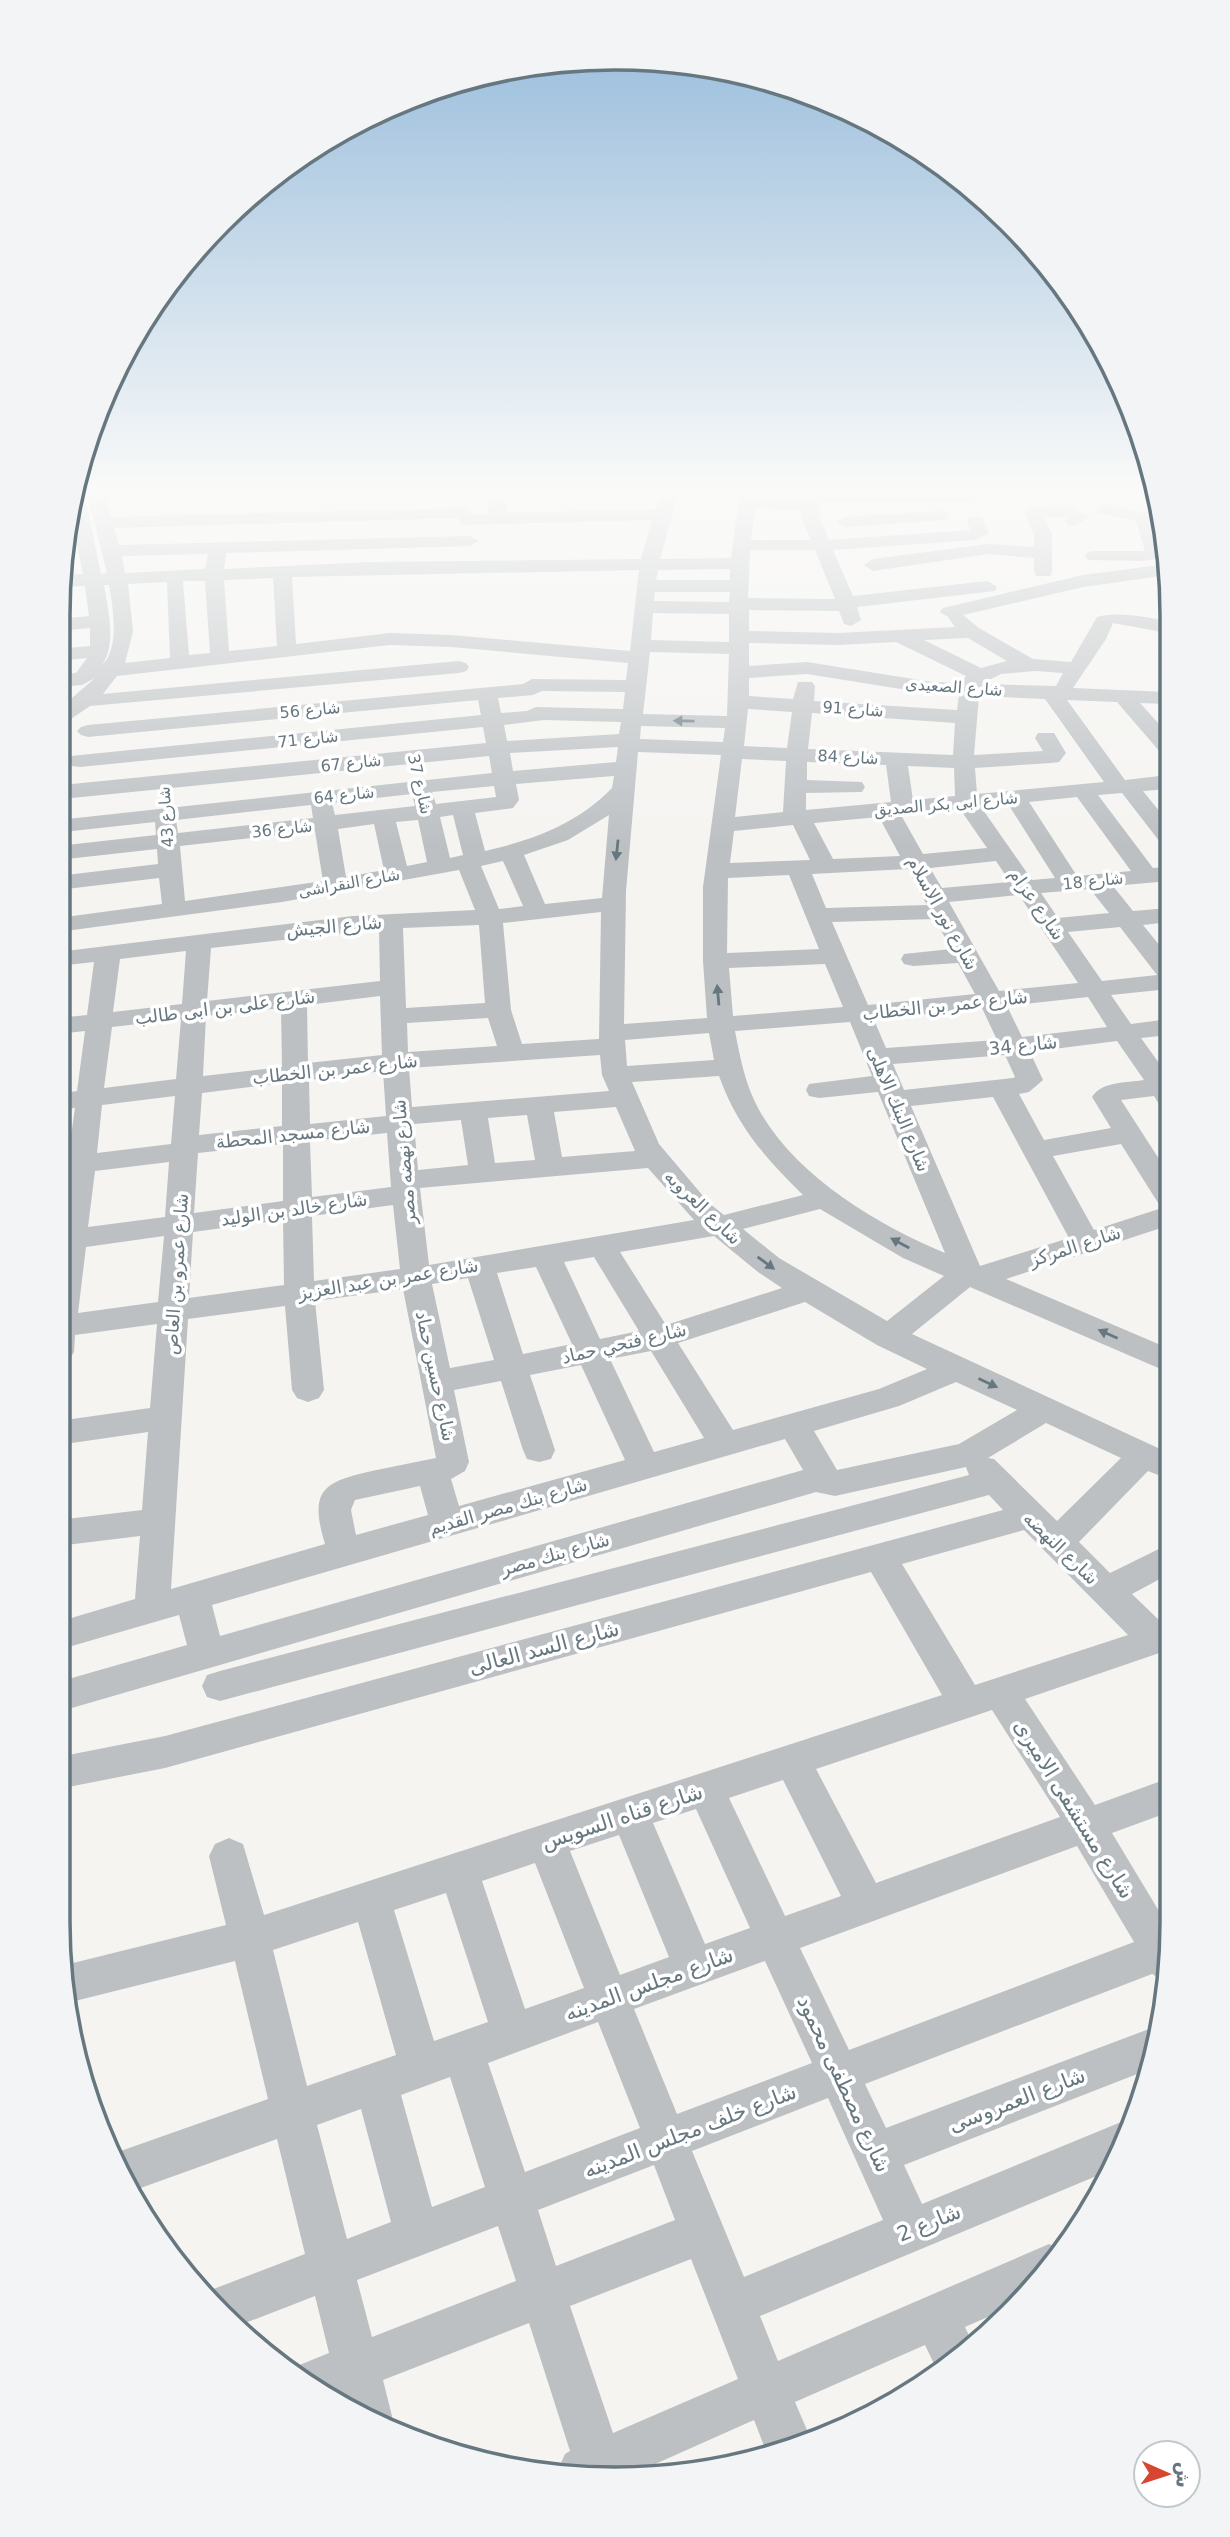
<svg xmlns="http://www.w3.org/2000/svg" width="1230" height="2537" viewBox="0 0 1230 2537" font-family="'DejaVu Sans',Cairo,sans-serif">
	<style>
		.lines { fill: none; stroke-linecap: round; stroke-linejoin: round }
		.minor { fill: #bcc0c3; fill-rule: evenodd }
		.oneway { fill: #667780 }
		.labels { text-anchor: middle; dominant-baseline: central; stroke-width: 7; stroke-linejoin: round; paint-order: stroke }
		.far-street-label { font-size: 16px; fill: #667780; stroke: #fff }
		.street-label { font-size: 18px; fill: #667780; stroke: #fff }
		.near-street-label { font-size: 21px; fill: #667780; stroke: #fff }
		.rim { fill: none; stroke: #667780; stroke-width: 3.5 }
	</style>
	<rect width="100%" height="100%" fill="#f5f4f1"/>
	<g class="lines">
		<g class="minor">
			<path d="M73 492H84L101 574 107 573 87 492H285L276 497 106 498 111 517 464 508 470 509 472 515 488 514 489 504 481 492H499L507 504 506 513 656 509 661 492H679L660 559 731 558 740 492H758L757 498 803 500 804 492H972L979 497 970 502H820L819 516 829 540 970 530 967 521 970 517H982L989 533 976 540 833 550 853 596 988 581 997 587 995 591 857 607 861 620 851 626 844 624 839 611 749 610V631L838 633 955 627 948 617 940 612 943 608 1083 575 1167 564 1168 575 1083 587 963 615 979 628 1033 659 1071 662 1097 617C1120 611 1143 617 1168 621V633L1113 623 1106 639 1073 688 1168 692V704L1140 703 1168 734V753L1160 752 1117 702 1067 700 1125 780 1168 775V789L1143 791 1168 822V844L1160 842 1122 793 1098 795 1153 868 1169 867V881L1113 886 1133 911 1169 908V922L1143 925 1169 957V989L1111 995 1131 1024 1169 1019V1035L1141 1038 1169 1077V1106L1159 1104 1154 1096 1121 1100 1170 1176V1225L1006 1279 1170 1349V1373L970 1287 912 1334 1171 1454V1480L1148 1471 1079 1542 1110 1573 1171 1543V1573L1132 1594 1162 1623 1171 1621V1649L1025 1699 1095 1805 1172 1777V1811L1112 1833 1171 1931 1166 1982 1152 1974 865 2084 886 2128 1157 2026 1162 2027 1161 2031 1150 2069 904 2165 922 2204 1126 2120 1133 2123 1111 2170 760 2316 778 2361 1049 2244 1063 2250 1020 2303 965 2327 972 2342 936 2368 925 2345 795 2402 810 2437 766 2451 754 2420 635 2473 558 2470 565 2454 570 2451 529 2323 383 2380 392 2416 389 2424 342 2407 339 2397 330 2400 291 2372 292 2368 329 2353 315 2296 235 2327 203 2293 305 2254 277 2139 135 2190 115 2153 268 2099 235 1961 71 2002 65 1965 226 1925 209 1856 215 1844 229 1838 243 1844 264 1915 942 1695 871 1572 165 1768 58 1789V1757L165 1736 1003 1510 989 1495 220 1701 207 1697 202 1686 207 1675 220 1671 969 1475 966 1467 835 1496 816 1492 58 1712V1682L187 1645 179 1615 58 1650V1622L135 1599 140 1536 58 1546V1520L142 1510 148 1432 58 1445V1421L150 1408 157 1324 75 1335 74 1352 69 1360 58 1363V1231L66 1175 58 1176V1158L68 1157 75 1108 58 1110V1094L77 1091 85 1031 58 1034V1018L87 1015 94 962 58 966V952L353 916 475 910 459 870 282 902 58 932V918L162 904 159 878 58 890V876L158 864 157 849 58 860V846L156 835 155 822 63 832 58 830V820L492 773 489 756 72 798 64 796 61 791 64 786 72 784 486 743 483 727 80 767 72 766 69 761 72 756 80 755 481 715 478 700 88 737 81 735 77 731 81 727 88 725 523 684 532 679 626 680 628 663 451 647 390 645 117 676 103 694 459 661 466 663 469 667 466 671 459 673 90 706 65 723 58 725V710L95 678 82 685 58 687V675L76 673 87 658 58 661V649L90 646V628L58 631V619L89 616 85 586 61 587 62 575 83 574 69 505ZM755 508 802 510 801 516 811 540H751ZM458 518 460 524 466 525 652 520 641 559 371 562 224 569 226 553 470 546 479 541 470 536 119 545 114 528ZM750 550H815L835 599 748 598ZM208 554 205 569 125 573 122 556ZM730 569V580H656L658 570ZM639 570 630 651 451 635 390 633 296 644 292 577ZM273 578 277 646 229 651 224 580ZM183 581H205L210 653 189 655ZM167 582 170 658 125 663 133 631 128 584ZM104 585H109C113 607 120 648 102 665 117 643 108 610 104 585ZM655 592H730L729 602 654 601ZM653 613 729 614V642L651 640ZM968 638 1007 661 981 668 924 640ZM896 642 966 676 961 683 932 682 807 662 749 666V643L838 645ZM650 652 729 654 727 716 643 714ZM1035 671 1063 673 1056 686 981 684 1001 674ZM807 674 932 694 959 695 957 710 814 701 815 686 812 682H798L793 699 749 696V678ZM542 691 625 692 623 709 536 707 527 711 501 713 498 698 533 695ZM979 696 1045 699 1104 782 977 794 975 768 1051 763 1059 762 1066 753 1054 733H1038L1035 738 1043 751 974 755ZM748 709 792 712 787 748 744 746ZM812 713 955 723 953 755 808 749ZM544 720 621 722 619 734 507 741 504 725ZM641 726 725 728 723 742 640 739ZM618 747 616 762 513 771 510 753ZM638 752 721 755 703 887V961L707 1018 624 1024 626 891ZM742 759 786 761 783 812 735 817ZM807 762 886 765 891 802 806 810V793L862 792 865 787 862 782 807 780ZM908 766 954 768 955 796 913 800ZM614 776 612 788C577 824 533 840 485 851L475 813 513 808 519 800 516 784ZM494 786 496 797 436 804 432 792ZM412 794 415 806 335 815 332 803ZM1077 797 1131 871 1077 876 1029 802ZM1008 804 1055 878 1032 880 981 807ZM311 805 313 818 178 833 176 820ZM960 809 987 848 923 854 901 815ZM453 815 463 855 450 858 440 817ZM609 815 602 898 545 904 524 855 568 840ZM879 817 900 856 833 859 814 823ZM418 820 427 862 407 866 396 822ZM374 824 384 870 346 877 338 829ZM793 825 810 860 730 863 734 831ZM315 831 323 881 185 901 180 846ZM503 861 523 906 499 909 481 866ZM996 861 1010 882 942 888 930 868ZM908 869 927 905 826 908 812 874ZM789 875 819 949 727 953 728 878ZM1090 889 1109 913 1058 918 1041 893ZM1019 895 1078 983 999 991 949 902ZM601 912 599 1039 522 1044 511 1010 503 923ZM935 919 951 949 904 954 901 959 904 964 913 966 958 963 975 994 868 1005 832 922ZM479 925 485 1003 406 1008 403 928ZM1120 927 1157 975 1102 981 1068 932ZM379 929 380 981 207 1001 211 948ZM186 951 182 1004 113 1012 120 959ZM825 964 843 1007 733 1016 729 968ZM380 996 382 1055 308 1063 307 1005ZM1088 997 1107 1027 1022 1037 1007 1006ZM281 1008 282 1067 203 1076 206 1016ZM982 1008 997 1040 886 1048 874 1020ZM488 1018 497 1046 408 1052 407 1023ZM181 1019 176 1079 104 1088 112 1027ZM850 1022 872 1076 809 1084 806 1090 809 1096 819 1098 878 1092 945 1253C876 1224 795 1176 758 1108 745 1084 740 1057 735 1031ZM709 1033 714 1060 627 1066 625 1040ZM1117 1041 1144 1080C1126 1083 1102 1081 1092 1097L1111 1128 1044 1140 1019 1094 1029 1092 1043 1080 1030 1052ZM600 1055 602 1075 609 1091 412 1107 409 1068ZM1005 1055 1015 1077 1013 1078 904 1090 893 1064ZM383 1071 386 1116 310 1124 309 1080ZM719 1076C738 1128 764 1156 803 1195L724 1215 709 1203 659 1144 632 1082ZM282 1083V1126L199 1135 202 1093ZM175 1096 171 1144 97 1153 102 1105ZM993 1097 1069 1238 980 1266 911 1106ZM616 1107 635 1151 562 1157 554 1112ZM527 1115 535 1160 495 1163 488 1118ZM461 1120 468 1165 418 1170 414 1124ZM387 1133 391 1187 312 1197 310 1141ZM283 1144V1201L194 1213 198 1153ZM1121 1144 1160 1206 1165 1207 1094 1230 1053 1156ZM169 1162 165 1217 88 1227 95 1171ZM648 1168 694 1220 429 1265 420 1188ZM393 1205 400 1269 314 1281 312 1216ZM820 1209 903 1258 944 1276 887 1321 779 1258 743 1229ZM283 1220 284 1285 189 1298 193 1232ZM164 1236 158 1302 78 1313 86 1247ZM714 1236 758 1272 782 1288 666 1325 620 1252ZM594 1257 639 1331 600 1339 564 1262ZM536 1267 572 1344 523 1354 497 1273ZM468 1278 494 1360 450 1368 432 1284ZM403 1289 436 1458C414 1462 393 1467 372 1471 322 1482 309 1491 325 1544L171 1589 188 1319 285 1306 292 1390 297 1398 308 1402 319 1398 324 1390 315 1301ZM805 1302 877 1345 927 1369 879 1389 733 1430 678 1343ZM651 1351 704 1438 654 1452 610 1359ZM581 1365 625 1460 459 1506 451 1479 465 1471 469 1462 454 1390 501 1381 523 1450 527 1459 539 1462 551 1459 555 1450 530 1375ZM956 1382 1017 1410 959 1444 837 1470 814 1431 899 1406ZM1046 1423 1121 1458 1057 1521 994 1459 988 1458ZM785 1439 803 1470 220 1636 212 1605ZM420 1486 428 1515 356 1535 351 1510 355 1500ZM1024 1530 1128 1635 975 1685 902 1564ZM992 1710 1060 1817 876 1883 816 1769ZM783 1780 841 1896 785 1916 729 1798ZM696 1809 750 1928 705 1944 653 1823ZM619 1835 669 1957 620 1975 570 1851ZM1077 1846 1134 1942 849 2050 800 1948ZM535 1863 584 1988 525 2009 482 1881ZM446 1893 488 2022 434 2041 394 1910ZM358 1922 396 2055 307 2086 273 1950ZM765 1961 812 2063 677 2114 634 2009ZM598 2022 640 2128 525 2172 488 2063ZM450 2077 485 2187 432 2207 401 2095ZM828 2098 883 2220 744 2277 692 2151ZM361 2109 391 2222 347 2239 317 2125ZM654 2165 675 2220 556 2266 538 2210ZM498 2226 516 2281 372 2337 357 2280ZM691 2259 738 2379 613 2433 570 2306Z"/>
			<polygon points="1105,504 1143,512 1151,508 1157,509 1160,513 1154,521 1164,554 1161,558 1143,561 1088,560 1085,556 1088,552 1094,551 1145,551 1136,521 1099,513 1096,509"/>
			<polygon points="1067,505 1090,517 1074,526 1068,525 1065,521 1068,517 1044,517 1052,534 1052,572 1050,576 1036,576 1034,572 1034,558 988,554 873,571 864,565 873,559 988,544 1034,547 1034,534 1024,512 1027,508"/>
			<polygon points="940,511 946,512 949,516 946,520 845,527 836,522 845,517"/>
		</g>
	</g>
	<defs><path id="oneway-solid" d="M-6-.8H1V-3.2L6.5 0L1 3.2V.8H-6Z" transform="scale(1.75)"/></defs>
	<g class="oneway">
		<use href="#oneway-solid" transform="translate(684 721) rotate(-179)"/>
		<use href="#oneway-solid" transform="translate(617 850) rotate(96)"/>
		<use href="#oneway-solid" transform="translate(718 995) rotate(-95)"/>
		<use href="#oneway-solid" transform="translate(900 1243) rotate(-152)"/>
		<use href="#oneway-solid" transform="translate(766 1263) rotate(36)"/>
		<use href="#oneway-solid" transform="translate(1108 1334) rotate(-156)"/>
		<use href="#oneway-solid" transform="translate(988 1383) rotate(25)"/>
	</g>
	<linearGradient id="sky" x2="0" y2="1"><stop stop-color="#93b9da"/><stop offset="0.58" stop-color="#fafaf9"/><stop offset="1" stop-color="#fafaf9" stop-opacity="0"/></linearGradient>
	<rect width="1230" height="847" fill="url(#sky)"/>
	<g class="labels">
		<g class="far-street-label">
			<text transform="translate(954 687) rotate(4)">شارع الصعيدى</text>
			<text transform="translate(853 709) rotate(4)">شارع 91</text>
			<text transform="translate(310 710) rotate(-5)">شارع 56</text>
			<text transform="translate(308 739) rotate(-6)">شارع 71</text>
			<text transform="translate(848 757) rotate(3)">شارع 84</text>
			<text transform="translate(351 763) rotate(-6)">شارع 67</text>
			<text transform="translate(420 784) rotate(77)">شارع 37</text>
			<text transform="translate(344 795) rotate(-6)">شارع 64</text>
			<text transform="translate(946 804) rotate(-5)">شارع ابى بكر الصديق</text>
			<text transform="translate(166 817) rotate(-94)">شارع 43</text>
			<text transform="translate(282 829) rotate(-6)">شارع 36</text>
			<text transform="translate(1093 881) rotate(-6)">شارع 18</text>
			<text transform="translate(349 883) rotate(-10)">شارع النقراشى</text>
		</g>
		<g class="street-label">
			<text transform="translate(1037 904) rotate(55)">شارع عزام</text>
			<text transform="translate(943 913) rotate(61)">شارع نور الاسلام</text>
			<text transform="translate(334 926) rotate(-5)">شارع الجيش</text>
			<text transform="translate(945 1005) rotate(-6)">شارع عمر بن الخطاب</text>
			<text transform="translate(225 1007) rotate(-7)">شارع على بن ابى طالب</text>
			<text transform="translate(1023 1045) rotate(-6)">شارع 34</text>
			<text transform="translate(335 1069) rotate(-6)">شارع عمر بن الخطاب</text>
			<text transform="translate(899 1109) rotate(67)">شارع البنك الاهلى</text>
			<text transform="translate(293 1134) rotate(-6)">شارع مسجد المحطة</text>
			<text transform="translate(404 1162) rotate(-95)">شارع نهضه مصر</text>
			<text transform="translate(703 1207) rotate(44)">شارع العروبه</text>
			<text transform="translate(294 1209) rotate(-8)">شارع خالد بن الوليد</text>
			<text transform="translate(1075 1246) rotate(-18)">شارع المركز</text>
			<text transform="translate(176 1274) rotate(-86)">شارع عمرو بن العاص</text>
			<text transform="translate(388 1279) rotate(-9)">شارع عمر بن عبد العزيز</text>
			<text transform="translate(624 1343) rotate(-13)">شارع فتحي حماد</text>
			<text transform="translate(436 1376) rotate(78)">شارع حسين حماد</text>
			<text transform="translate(508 1506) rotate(-16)">شارع بنك مصر القديم</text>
			<text transform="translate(1061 1548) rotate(44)">شارع النهضه</text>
			<text transform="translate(555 1554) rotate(-16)">شارع بنك مصر</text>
		</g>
		<g class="near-street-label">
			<text transform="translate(544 1648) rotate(-15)">شارع السد العالى</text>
			<text transform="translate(1074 1809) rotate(58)">شارع مستشفى الاميرى</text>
			<text transform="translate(622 1817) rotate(-18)">شارع قناه السويس</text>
			<text transform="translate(649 1984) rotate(-20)">شارع مجلس المدينه</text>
			<text transform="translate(844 2084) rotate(65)">شارع مصطفى محمود</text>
			<text transform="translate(1017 2100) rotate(-21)">شارع العمروسى</text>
			<text transform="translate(690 2131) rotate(-21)">شارع خلف مجلس المدينه</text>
			<text transform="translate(929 2223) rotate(-22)">شارع 2</text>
		</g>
	</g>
	<path d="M0 0H1230V2537H0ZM615 70H615A545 545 0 0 1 1160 615V1922A545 545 0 0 1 615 2467H615A545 545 0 0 1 70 1922V615A545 545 0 0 1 615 70Z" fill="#f3f4f5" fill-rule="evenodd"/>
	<path class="rim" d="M615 70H615A545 545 0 0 1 1160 615V1922A545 545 0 0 1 615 2467H615A545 545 0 0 1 70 1922V615A545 545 0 0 1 615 70Z"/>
	<g transform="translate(1167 2474) rotate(93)"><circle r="33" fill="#ffffff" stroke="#c2c9cc" stroke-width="2"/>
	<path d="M0-5L12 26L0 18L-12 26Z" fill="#d64630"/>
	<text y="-10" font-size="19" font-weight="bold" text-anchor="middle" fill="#667780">ش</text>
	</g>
</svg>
